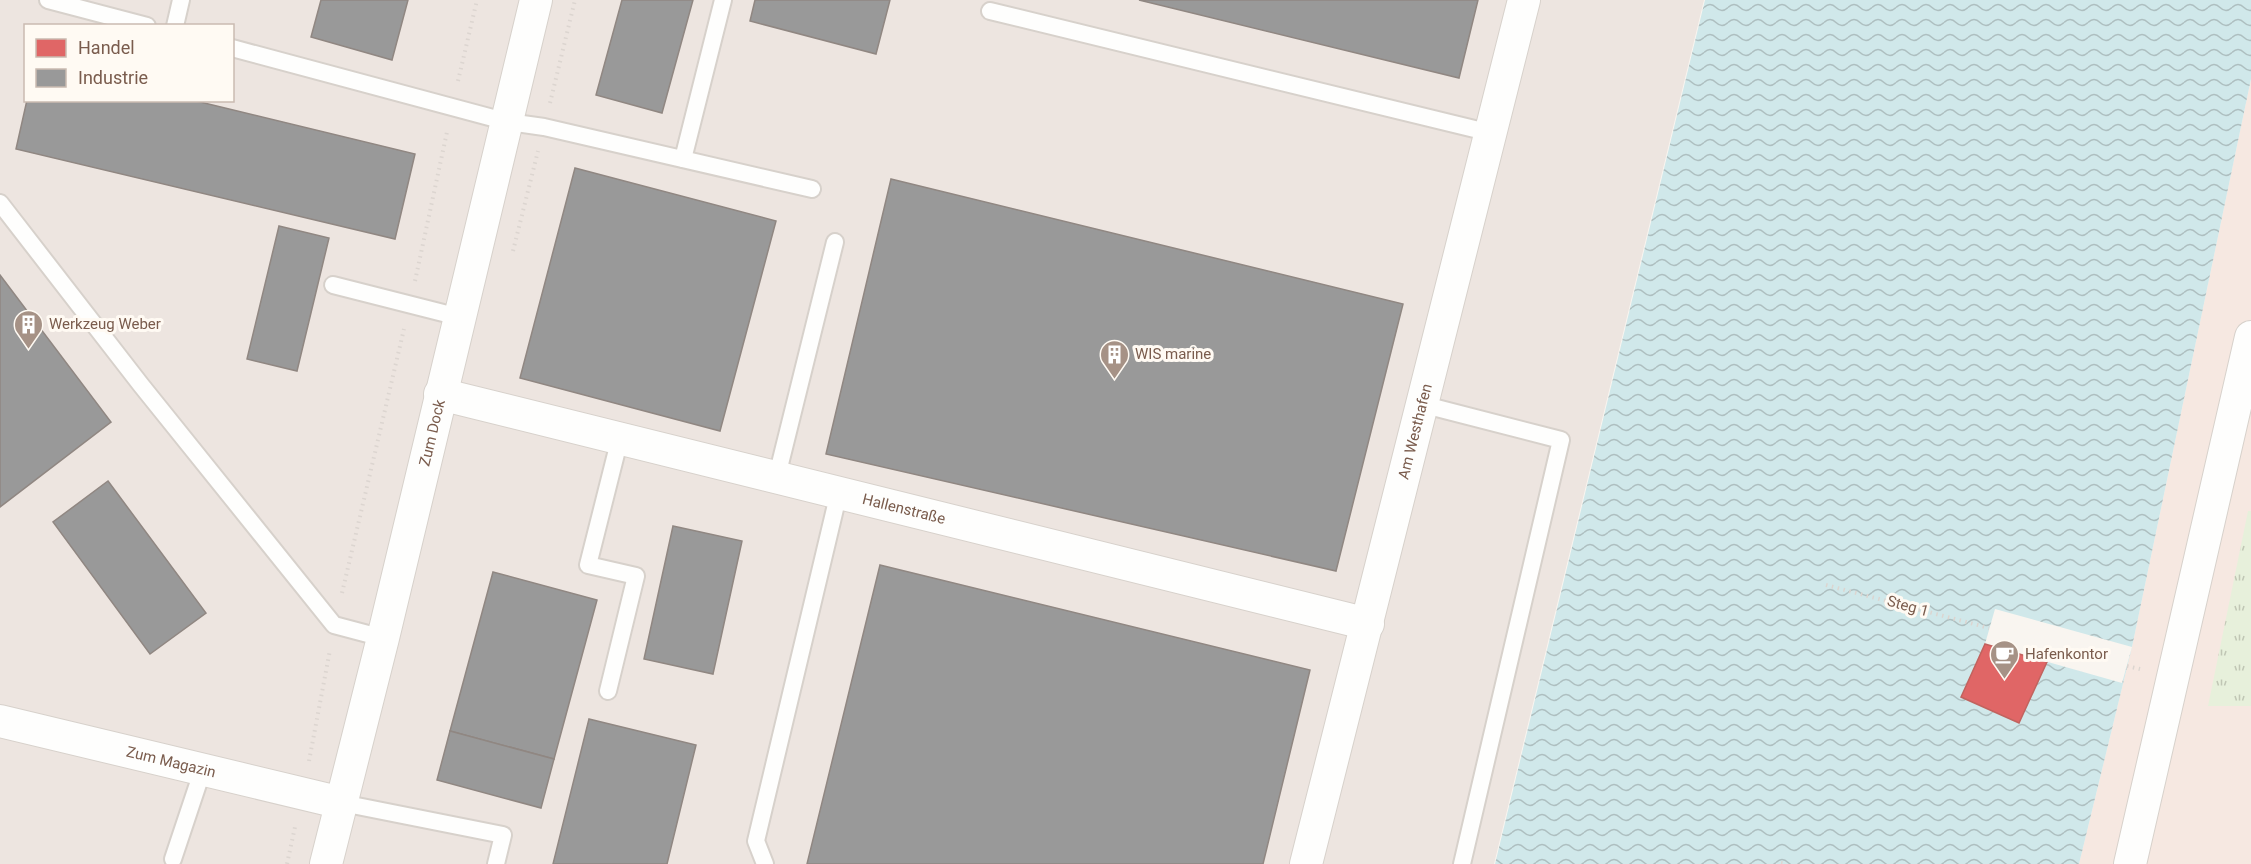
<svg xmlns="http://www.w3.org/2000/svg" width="2251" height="864" viewBox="0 0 2251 864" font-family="Roboto,sans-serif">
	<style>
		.commercial { fill: #f6e8e1 }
		.industrial { fill: #ede5e0; fill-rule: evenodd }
		.grass { fill: url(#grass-tufts) }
		.water { fill: url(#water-waves) }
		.pier { fill: #f9f5f0 }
		.shops { fill: #e06666; stroke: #c1635e; stroke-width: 1.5 }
		.industry { fill: #999; stroke: #908782; stroke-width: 1.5 }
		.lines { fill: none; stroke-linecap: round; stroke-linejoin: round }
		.service-casing { stroke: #d7d1cb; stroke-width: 20 }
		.minor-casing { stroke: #d7d1cb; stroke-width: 34 }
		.path { stroke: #dcd5d0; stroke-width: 4; stroke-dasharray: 1.5 4.5; stroke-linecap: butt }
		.service { stroke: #fefefd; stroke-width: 16 }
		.minor { stroke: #fefefd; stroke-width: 32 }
		.labels { text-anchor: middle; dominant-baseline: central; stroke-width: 6; stroke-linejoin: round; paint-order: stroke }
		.poi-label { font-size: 15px; fill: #7a5c4d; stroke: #fffaf3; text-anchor: start }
		.street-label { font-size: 15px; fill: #7a5c4d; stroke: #fffaf3 }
	</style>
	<defs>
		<pattern id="grass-tufts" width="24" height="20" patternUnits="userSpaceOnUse" patternTransform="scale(1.5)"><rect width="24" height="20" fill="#e7f0db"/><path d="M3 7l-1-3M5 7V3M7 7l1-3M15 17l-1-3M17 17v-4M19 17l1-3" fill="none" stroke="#c0c6b4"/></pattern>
		<pattern id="water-waves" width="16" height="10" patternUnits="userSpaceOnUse" patternTransform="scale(1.5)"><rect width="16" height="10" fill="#d0e8ea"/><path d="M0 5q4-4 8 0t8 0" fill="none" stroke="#aebfc0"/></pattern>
	</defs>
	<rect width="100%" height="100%" fill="#f9f5f0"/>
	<polygon class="commercial" points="2251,79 2251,864 2079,864 2132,647"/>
	<path class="industrial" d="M0 0H1704L1494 864H0ZM26 26H232V100H26Z"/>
	<polygon class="grass" points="2248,511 2251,511 2251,706 2208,706"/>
	<polygon class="water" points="1705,0 2251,0 2251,79 2132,647 2079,864 1495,864"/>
	<polygon class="pier" points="1995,609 2132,647 2122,683 1985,644"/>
	<polygon class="shops" points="1985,644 2047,662 2019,723 1961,697"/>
	<g class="industry">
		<polygon points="321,0 408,0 392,60 311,37"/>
		<polygon points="622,0 693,0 662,113 596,95"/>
		<polygon points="755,0 890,0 876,54 750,21"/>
		<polygon points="1139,0 1478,0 1459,78"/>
		<polygon points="27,100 192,100 415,154 395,239 16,149"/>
		<polygon points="575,168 776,221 720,431 520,378"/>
		<polygon points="891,179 1403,304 1336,571 826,454"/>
		<polygon points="279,226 329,238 297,371 247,359"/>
		<polygon points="0,275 111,422 0,507"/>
		<polygon points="108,481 206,613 150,654 53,522"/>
		<polygon points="673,526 742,541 713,674 644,659"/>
		<polygon points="880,565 1310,670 1263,864 807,864"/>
		<polygon points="493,572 597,600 554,759 450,731"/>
		<polygon points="589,719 696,745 667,864 553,864"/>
		<polygon points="450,731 554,759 541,808 437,780"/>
	</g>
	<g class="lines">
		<defs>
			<g id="service">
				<polyline points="48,0 147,26"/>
				<polyline points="990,11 1491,133"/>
				<polyline points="175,26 181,0"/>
				<polyline points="232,48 508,122 544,127 812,189"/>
				<polyline points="683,159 723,0"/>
				<polyline points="0,203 141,385 334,625 383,638"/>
				<polyline points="333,285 459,317"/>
				<polyline points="1421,404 1561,440 1462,864"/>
				<polyline points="777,476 835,242"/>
				<polyline points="608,691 636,576 588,565 620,438"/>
				<polyline points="342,803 503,835 496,864"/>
				<polyline points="173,859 203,769"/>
				<polyline points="765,864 756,841 839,492"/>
			</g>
			<g id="minor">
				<path id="s1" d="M440 394 1368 624"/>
				<path id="s2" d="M0 721 342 803"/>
				<path id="s3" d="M326 864 383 638 536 0"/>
				<path id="s4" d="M1306 864 1524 0"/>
				<polyline points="2130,864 2251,337"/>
			</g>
		</defs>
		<use href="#service" class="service-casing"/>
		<use href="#minor" class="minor-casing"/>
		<g class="path">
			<polyline points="458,81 477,0"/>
			<polyline points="550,103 575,0"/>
			<polyline points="513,251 538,151"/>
			<polyline points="415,281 447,132"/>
			<polyline points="1826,585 1989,628"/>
			<polyline points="342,593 404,329"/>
			<polyline points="2127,666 2140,669"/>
			<polyline points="309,761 330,650"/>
			<polyline points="1781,863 1786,864"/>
			<polyline points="287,864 295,827"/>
		</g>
		<use href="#service" class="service"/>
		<use href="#minor" class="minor"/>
	</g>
	<defs>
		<symbol id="building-pin" viewBox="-11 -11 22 30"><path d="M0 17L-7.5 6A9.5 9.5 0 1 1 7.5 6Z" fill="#a69286" stroke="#fffaf3"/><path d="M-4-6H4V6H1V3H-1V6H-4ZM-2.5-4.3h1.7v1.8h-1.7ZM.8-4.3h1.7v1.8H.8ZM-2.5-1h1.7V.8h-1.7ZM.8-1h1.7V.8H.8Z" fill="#fff"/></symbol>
		<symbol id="cafe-pin" viewBox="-11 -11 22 30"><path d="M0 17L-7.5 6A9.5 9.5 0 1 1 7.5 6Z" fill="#a69286" stroke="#fffaf3"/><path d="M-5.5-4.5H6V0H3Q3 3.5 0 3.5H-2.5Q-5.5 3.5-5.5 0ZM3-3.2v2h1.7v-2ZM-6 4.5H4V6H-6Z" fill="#fff"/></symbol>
	</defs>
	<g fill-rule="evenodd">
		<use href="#building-pin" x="12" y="308" width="33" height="45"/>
		<use href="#building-pin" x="1098" y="338" width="33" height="45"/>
		<use href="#cafe-pin" x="1988" y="638" width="33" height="45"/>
	</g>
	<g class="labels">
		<g class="poi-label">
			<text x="49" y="324">Werkzeug Weber</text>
			<text x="1135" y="354">WIS marine</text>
			<text x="2025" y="654">Hafenkontor</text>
		</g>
		<g class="street-label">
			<text stroke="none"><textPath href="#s3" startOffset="444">Zum Dock</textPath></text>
			<text stroke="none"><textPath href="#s4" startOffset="446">Am Westhafen</textPath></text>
			<text stroke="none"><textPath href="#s1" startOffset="478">Hallenstraße</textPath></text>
			<text transform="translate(1908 606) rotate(15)">Steg 1</text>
			<text stroke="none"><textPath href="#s2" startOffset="176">Zum Magazin</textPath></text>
		</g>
	</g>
	<rect x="24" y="24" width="210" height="78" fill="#fffaf3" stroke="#cabbb1" stroke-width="1.5"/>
	<rect x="36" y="39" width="30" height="18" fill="#e06666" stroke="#cabbb1" stroke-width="1.5"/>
	<text x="78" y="54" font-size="18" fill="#7a5c4d">Handel</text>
	<rect x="36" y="69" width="30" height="18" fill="#999999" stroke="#cabbb1" stroke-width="1.5"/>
	<text x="78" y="84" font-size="18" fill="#7a5c4d">Industrie</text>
</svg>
